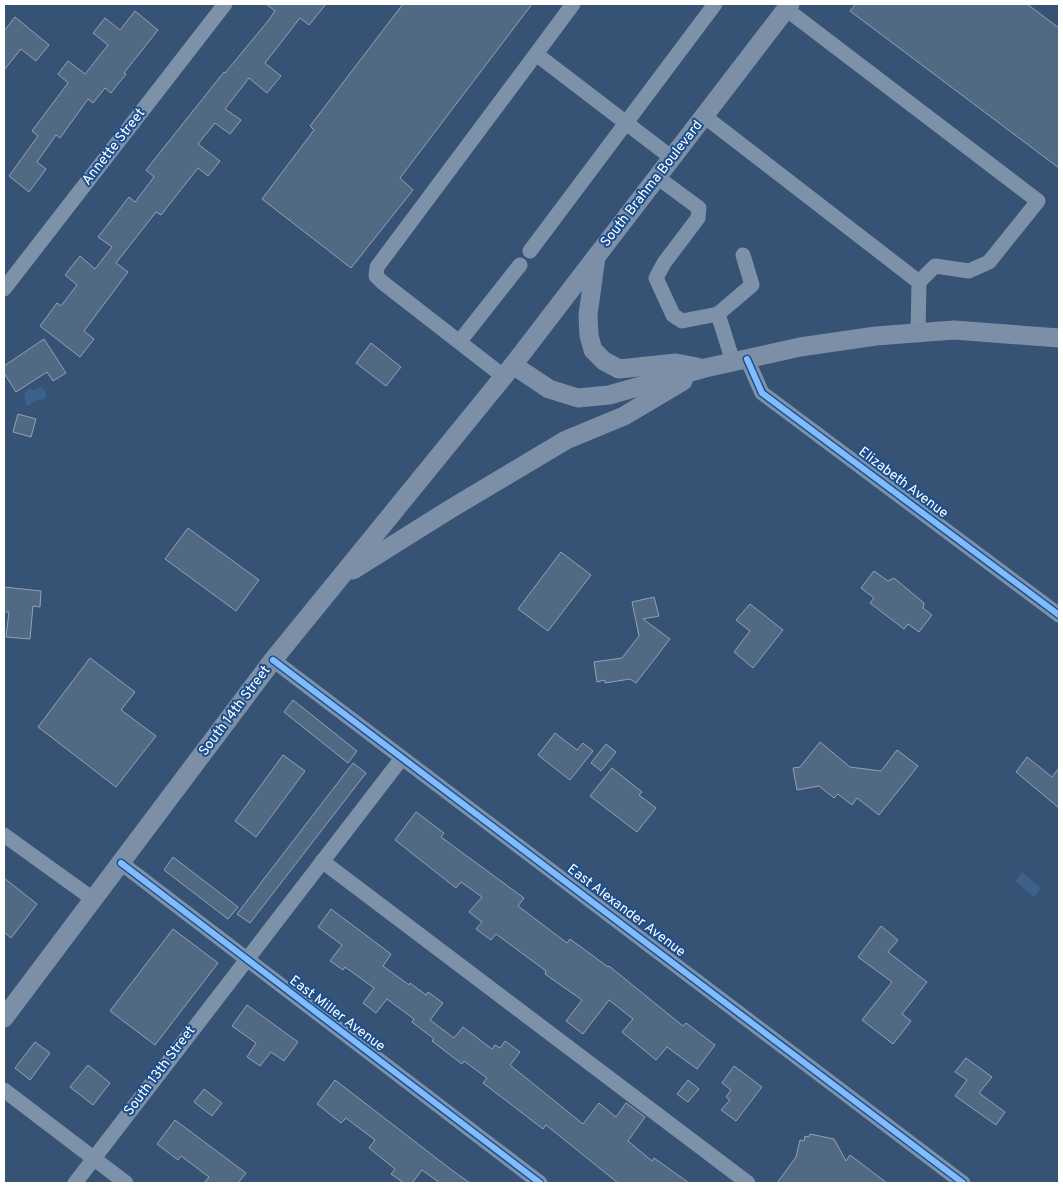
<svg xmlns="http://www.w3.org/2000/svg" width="1063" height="1187" viewBox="0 0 1063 1187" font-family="Overpass,sans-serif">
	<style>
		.water { fill: #3b618d }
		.building { fill: #526984; stroke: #92a2b6 }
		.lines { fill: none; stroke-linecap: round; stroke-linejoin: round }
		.minor { stroke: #7d92a8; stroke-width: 15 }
		.major { stroke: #7d8ea7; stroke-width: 19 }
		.cycleway-casing { stroke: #1b4f8f; stroke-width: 9 }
		.cycleway { stroke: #80bcff; stroke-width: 6 }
		.labels { text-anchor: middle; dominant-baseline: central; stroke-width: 4; stroke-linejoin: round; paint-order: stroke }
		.street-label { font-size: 14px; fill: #fff; stroke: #1b4f8f }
	</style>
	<rect width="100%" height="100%" fill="#365274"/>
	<g class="water">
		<polygon points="41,387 46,391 46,396 44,399 34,401 30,405 26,405 24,393 29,388 34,390"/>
		<polygon points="1022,872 1041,888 1034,897 1015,881"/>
	</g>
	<g class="building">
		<polygon points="266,4 326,4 309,25 300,18 265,63 281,76 267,93 249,78 225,109 241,120 230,134 215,123 198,144 220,161 208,176 198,168 161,215 156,212 116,263 128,272 84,331 94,339 80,357 40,326 57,303 61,306 77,285 65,275 80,256 95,269 112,247 98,237 129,197 135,202 154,177 146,170 224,72 225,73 268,21 275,11"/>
		<polygon points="403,4 532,4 400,178 413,190 351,268 262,199 314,130 310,126"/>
		<polygon points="856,4 1027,4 1059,28 1059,168 850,11"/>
		<polygon points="135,11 158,30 124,73 126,74 111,93 105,88 93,103 88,99 60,138 56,135 37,162 46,169 29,192 9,176 38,136 32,131 68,83 58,74 68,61 85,74 108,45 93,33 105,18 120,30"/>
		<polygon points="15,17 49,45 36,61 21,49 4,70 4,31"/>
		<polygon points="44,339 66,373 53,381 47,372 16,392 4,373 4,366"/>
		<polygon points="371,343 401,367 386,386 356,363"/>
		<polygon points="18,414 36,419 31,437 13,432"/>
		<polygon points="188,528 259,580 236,611 165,559"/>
		<polygon points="561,552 591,575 548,631 518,609"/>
		<polygon points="874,571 888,581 894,578 924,603 923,608 932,615 919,632 908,624 904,629 870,603 874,598 861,588"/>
		<polygon points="4,587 41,591 40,607 33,606 30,639 6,637 9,612 4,612"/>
		<polygon points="654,597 659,616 643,619 670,639 636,683 630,679 605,683 605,680 597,682 594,662 622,658 639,636 632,602"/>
		<polygon points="750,604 783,630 753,668 734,652 750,631 736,620"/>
		<polygon points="90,658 135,692 121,710 156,736 116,787 38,727"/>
		<polygon points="293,700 357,751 348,763 284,712"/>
		<polygon points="555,733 577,750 583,743 593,751 570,780 538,755"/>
		<polygon points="820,742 850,767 881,771 897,750 918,766 879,815 857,798 852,805 838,794 834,798 819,786 797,790 793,768 800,767"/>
		<polygon points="606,744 616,752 601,771 591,763"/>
		<polygon points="283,755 305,771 256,837 235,821"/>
		<polygon points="1027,757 1052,777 1059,768 1059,808 1016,772"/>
		<polygon points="353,763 366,773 250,923 237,914"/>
		<polygon points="612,768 642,792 639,795 656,808 637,832 590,796"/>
		<polygon points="416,812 444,833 441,837 524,898 518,906 567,943 570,939 608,967 609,966 683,1026 686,1023 715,1045 697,1069 667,1047 656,1060 622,1032 633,1019 609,1000 583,1034 566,1021 582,1000 545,974 546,971 496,934 491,940 476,929 482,922 469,912 482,897 461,882 456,888 395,840"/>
		<polygon points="173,857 238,907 228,919 164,870"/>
		<polygon points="4,878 37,904 11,938 4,932"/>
		<polygon points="331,909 391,954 383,966 409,985 410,983 426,995 428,992 443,1003 430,1020 454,1038 463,1027 492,1049 495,1045 500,1048 505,1041 520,1052 510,1065 583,1124 599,1103 616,1117 626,1103 645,1117 628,1141 652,1161 654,1158 689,1183 618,1183 546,1125 543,1129 483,1083 487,1078 464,1061 462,1064 432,1041 434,1039 412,1022 414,1019 387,999 376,1013 363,1003 374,988 345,967 343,970 330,961 342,945 318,927"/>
		<polygon points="881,926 898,940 888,952 927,982 902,1014 911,1021 893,1044 862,1020 892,982 858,957"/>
		<polygon points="173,929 218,963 155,1045 110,1011"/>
		<polygon points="247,1005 298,1042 284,1061 271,1052 260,1066 247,1057 256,1043 232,1026"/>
		<polygon points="35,1042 50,1053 30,1080 15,1068"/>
		<polygon points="966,1058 992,1077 979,1093 1005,1112 996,1125 955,1096 967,1080 955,1072"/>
		<polygon points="88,1065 110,1083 93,1105 70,1087"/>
		<polygon points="734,1066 762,1087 736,1121 721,1110 730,1100 726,1097 731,1090 722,1083"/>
		<polygon points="335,1080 453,1171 470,1183 440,1183 422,1170 412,1183 404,1183 391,1174 395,1169 369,1148 375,1140 346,1118 341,1123 317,1104"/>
		<polygon points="688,1080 699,1089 688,1102 677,1094"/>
		<polygon points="204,1089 222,1103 212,1116 194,1102"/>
		<polygon points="175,1120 246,1173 238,1183 204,1183 209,1177 181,1156 178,1160 157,1144"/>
		<polygon points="810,1134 834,1139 846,1161 850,1155 887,1183 777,1183 796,1157 800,1140 804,1141 805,1136 809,1137"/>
	</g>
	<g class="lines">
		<g class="minor">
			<polyline points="573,4 536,54 672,158"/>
			<polyline points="786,9 1038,201 989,262 969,271 935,266 919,282"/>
			<polyline points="704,116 919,282 918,333"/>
			<polyline points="657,177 699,208 698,218 664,263 656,278 673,315 682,321 718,314 733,362"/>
			<polyline points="530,251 715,4"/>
			<polyline points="4,289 225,4"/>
			<polyline points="718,314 752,285 743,255"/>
			<polyline points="460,341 520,265"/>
			<polyline points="747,359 762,393 1059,615"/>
			<polyline points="503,376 382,282 376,276 377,267 536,54"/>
			<polyline points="273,660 963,1183"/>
			<polyline points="4,835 93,899"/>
			<polyline points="322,861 748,1183"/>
			<polyline points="121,863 540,1183"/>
			<polyline points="4,1090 126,1183"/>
			<polyline points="75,1183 402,758"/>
		</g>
		<g class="major">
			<polyline points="596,257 588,315 589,336 593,350 604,361 619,369 676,363 697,367"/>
			<polyline points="513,365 549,389 578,398 609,395 705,368 800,347 876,336 954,330 1059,338"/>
			<polyline points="353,570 452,508 566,440 624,416 683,381"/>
			<polyline points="4,1018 273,660 513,365 790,4"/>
		</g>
		<defs>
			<g id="cycleway">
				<polyline points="747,359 762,393 1059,615"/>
				<polyline points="273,660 963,1183"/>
				<polyline points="121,863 540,1183"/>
			</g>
		</defs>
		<use href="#cycleway" class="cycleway-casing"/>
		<use href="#cycleway" class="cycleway"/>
	</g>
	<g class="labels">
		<g class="street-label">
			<text transform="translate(114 147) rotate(-52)">Annette Street</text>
			<text transform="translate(652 184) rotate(-52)">South Brahma Boulevard</text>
			<text transform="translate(903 483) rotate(37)">Elizabeth Avenue</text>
			<text transform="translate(235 711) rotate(-53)">South 14th Street</text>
			<text transform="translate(626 911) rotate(37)">East Alexander Avenue</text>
			<text transform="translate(337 1014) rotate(37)">East Miller Avenue</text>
			<text transform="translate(160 1071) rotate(-53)">South 13th Street</text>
		</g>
	</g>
	<rect width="1063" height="1187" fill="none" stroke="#ffffff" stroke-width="10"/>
</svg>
